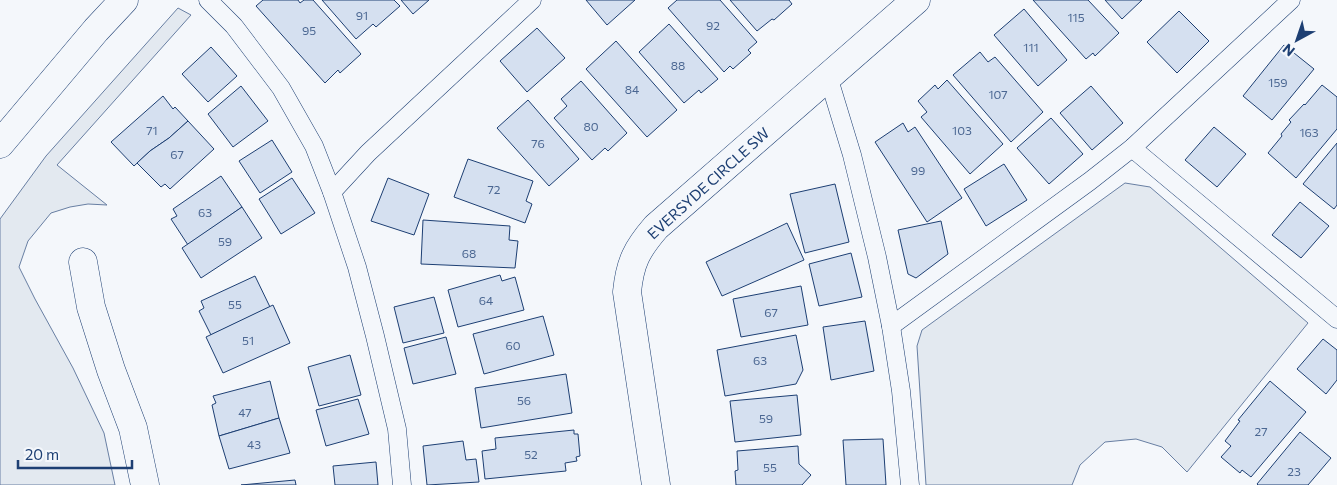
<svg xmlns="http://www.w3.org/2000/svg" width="1337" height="485" viewBox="0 0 1337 485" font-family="Commissioner,sans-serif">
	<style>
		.green { fill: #e3e9f0; stroke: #687fa3 }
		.building { fill: #d5e0f0; stroke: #1d3f73 }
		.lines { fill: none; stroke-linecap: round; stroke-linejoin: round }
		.lane-casing { stroke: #1d3f73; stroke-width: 19 }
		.street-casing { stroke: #1d3f73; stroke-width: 29 }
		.secondary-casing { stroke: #1d3f73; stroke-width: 29 }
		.lane { stroke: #f4f7fb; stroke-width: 18 }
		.street { stroke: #f4f7fb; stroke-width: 28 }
		.secondary { stroke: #f4f7fb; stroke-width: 28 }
		.labels { text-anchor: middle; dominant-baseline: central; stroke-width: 4; stroke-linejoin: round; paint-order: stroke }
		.number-label { font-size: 12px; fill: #4b6792 }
		.street-label { font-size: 15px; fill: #1d3f73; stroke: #f4f7fb }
	</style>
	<rect width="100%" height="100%" fill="#f4f7fb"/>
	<g class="green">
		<polygon points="178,8 191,15 57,165 107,205 88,204 70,207 51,213 28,241 19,267 35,299 73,368 104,433 115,485 0,485 0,219 46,156"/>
		<polygon points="1125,183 1150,187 1308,323 1187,472 1162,447 1136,439 1105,442 1080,465 1072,485 926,485 917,346 922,330"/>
	</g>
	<g class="building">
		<polygon points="263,0 298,0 300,3 304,0 313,0 361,54 340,73 338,70 325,83 256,6"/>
		<polygon points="322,0 394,0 400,6 376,27 373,24 356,39"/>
		<polygon points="401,0 429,0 413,14"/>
		<polygon points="586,0 635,0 607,25"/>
		<polygon points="677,0 720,0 757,42 748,50 751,53 733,69 730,66 724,72 668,8"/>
		<polygon points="730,0 789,0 792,4 774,20 772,19 757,31"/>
		<polygon points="1033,0 1088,0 1119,33 1095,56 1093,53 1086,59"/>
		<polygon points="1105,0 1142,0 1122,19"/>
		<polygon points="1024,9 1067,60 1038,86 994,35"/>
		<polygon points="1179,11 1209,41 1177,73 1147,42"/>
		<polygon points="669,24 718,79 701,93 699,90 684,103 639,52"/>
		<polygon points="537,28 565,58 527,92 500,61"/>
		<polygon points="616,41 677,110 647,137 586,69"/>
		<polygon points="1284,45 1314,69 1272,120 1243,96"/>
		<polygon points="211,47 237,76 208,102 182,74"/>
		<polygon points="980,52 988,62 995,57 1043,112 1011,142 953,75"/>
		<polygon points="947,80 1003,144 970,174 921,117 927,112 918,101 935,85 938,89"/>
		<polygon points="581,81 627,133 608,151 605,148 592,160 554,118 567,106 561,99"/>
		<polygon points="1322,85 1337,97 1337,129 1296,178 1268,153 1282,136 1281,134 1291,122 1289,120 1304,104 1305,105"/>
		<polygon points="241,86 268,121 233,147 208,114"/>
		<polygon points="1091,86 1123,123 1092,150 1060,113"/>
		<polygon points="163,96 173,109 175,107 188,121 169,138 150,151 134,166 111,142"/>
		<polygon points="528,100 579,159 549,186 497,128"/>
		<polygon points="1051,118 1083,154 1049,184 1017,148"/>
		<polygon points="188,121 214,149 170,189 165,184 161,187 137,163 150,151 169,138"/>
		<polygon points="903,123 908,132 915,127 962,198 927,222 875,142"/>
		<polygon points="1214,127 1246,154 1217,187 1185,160"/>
		<polygon points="272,140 292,172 260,193 239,161"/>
		<polygon points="1337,143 1337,205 1334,209 1303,184"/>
		<polygon points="468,159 533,181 526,201 532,204 525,223 454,197"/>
		<polygon points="1004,164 1027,200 986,226 964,189"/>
		<polygon points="221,176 242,207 188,245 171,219 177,216 173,209"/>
		<polygon points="292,178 315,213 281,234 259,199"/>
		<polygon points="388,178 429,194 414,235 371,221"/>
		<polygon points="835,184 849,242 805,253 790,194"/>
		<polygon points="1300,202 1329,226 1301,258 1272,235"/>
		<polygon points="242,207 262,238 201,278 182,248"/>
		<polygon points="423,220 510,226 509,240 518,241 515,268 421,264"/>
		<polygon points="941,221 948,254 916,278 908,274 898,230"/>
		<polygon points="787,223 804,260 722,296 706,262"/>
		<polygon points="851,253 862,297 819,306 809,264"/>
		<polygon points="500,275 502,281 515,277 524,310 458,327 448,290"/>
		<polygon points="255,276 270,307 211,335 199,311 204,308 201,301"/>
		<polygon points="801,286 808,325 741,337 733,299"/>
		<polygon points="434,297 444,333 403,343 394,307"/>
		<polygon points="273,305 290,343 223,373 206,337"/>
		<polygon points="543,316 554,355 484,374 473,334"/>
		<polygon points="865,321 874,371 831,380 823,327"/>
		<polygon points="796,335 803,370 796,384 725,396 717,350"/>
		<polygon points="446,337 456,374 413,384 404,348"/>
		<polygon points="1323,339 1337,350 1337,380 1326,394 1297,369"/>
		<polygon points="350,355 361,395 319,406 308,367"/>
		<polygon points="566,374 572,413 481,428 475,388"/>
		<polygon points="270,381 279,418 219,436 212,405 216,403 213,396"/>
		<polygon points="1270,381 1306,412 1251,477 1242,470 1240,473 1221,457 1231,446 1225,441 1240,421 1238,420"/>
		<polygon points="797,395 801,435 735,442 730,401"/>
		<polygon points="358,399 369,434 326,446 316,410"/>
		<polygon points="279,418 290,453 229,469 219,436"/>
		<polygon points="574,430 574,434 578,434 580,456 576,457 577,461 565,463 566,471 485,479 482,451 496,449 495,438"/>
		<polygon points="1300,432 1331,458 1308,485 1258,485 1257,484"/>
		<polygon points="883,439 886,485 846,485 843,440"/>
		<polygon points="463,441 466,460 476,459 479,482 427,485 423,446"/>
		<polygon points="798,446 799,464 811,475 802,485 736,485 735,471 738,470 737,451"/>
		<polygon points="376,462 378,485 335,485 333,466"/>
		<polygon points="295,480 296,485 241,485"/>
	</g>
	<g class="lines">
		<defs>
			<g id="lane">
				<polyline points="208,0 234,26 281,88 314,146 332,192 357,267 375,336 397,429 402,485"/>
				<polyline points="828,76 852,155 877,257 891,326 901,391 910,485"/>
				<polyline points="1132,148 1337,319"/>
				<polyline points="332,192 368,153 532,0"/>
				<polyline points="891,326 1090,181 1132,148 1291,0"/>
			</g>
			<g id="street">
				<polyline points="83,262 91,307 111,370 133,428 145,485"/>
				<path d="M656 485 627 292C630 262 637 249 656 227L916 0"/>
			</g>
			<polyline id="secondary" points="0,144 96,30 124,0"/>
		</defs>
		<use href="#lane" class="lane-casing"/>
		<use href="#street" class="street-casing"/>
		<use href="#secondary" class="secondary-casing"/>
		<use href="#lane" class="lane"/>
		<use href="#street" class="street"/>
		<use href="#secondary" class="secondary"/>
	</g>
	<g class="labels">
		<g class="number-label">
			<text x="362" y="15">91</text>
			<text x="1076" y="17">115</text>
			<text x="713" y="25">92</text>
			<text x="309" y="30">95</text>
			<text x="1031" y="47">111</text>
			<text x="678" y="65">88</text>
			<text x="1278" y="82">159</text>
			<text x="632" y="89">84</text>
			<text x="998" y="94">107</text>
			<text x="591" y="126">80</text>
			<text x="152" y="130">71</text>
			<text x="962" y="130">103</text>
			<text x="1309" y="132">163</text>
			<text x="538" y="143">76</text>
			<text x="177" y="154">67</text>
			<text x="918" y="170">99</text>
			<text x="494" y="189">72</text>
			<text x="205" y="212">63</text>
			<text x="225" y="241">59</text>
			<text x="469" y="253">68</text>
			<text x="486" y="300">64</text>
			<text x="235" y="304">55</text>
			<text x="771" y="312">67</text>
			<text x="248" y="340">51</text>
			<text x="513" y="345">60</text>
			<text x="760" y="360">63</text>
			<text x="524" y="400">56</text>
			<text x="245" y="412">47</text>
			<text x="766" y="418">59</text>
			<text x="1261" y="431">27</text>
			<text x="254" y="444">43</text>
			<text x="531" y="454">52</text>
			<text x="770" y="467">55</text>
			<text x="1294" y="471">23</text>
		</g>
		<g class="street-label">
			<text transform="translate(708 183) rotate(-42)">EVERSYDE CIRCLE SW</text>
		</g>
	</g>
	<g transform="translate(1297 40) rotate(220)" stroke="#f4f7fb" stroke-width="4" paint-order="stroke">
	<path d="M0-4L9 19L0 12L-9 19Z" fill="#1d3f73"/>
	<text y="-8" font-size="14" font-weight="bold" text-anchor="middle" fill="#1d3f73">N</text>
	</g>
	<path d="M18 460v8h114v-8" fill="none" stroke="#1d3f73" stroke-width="2.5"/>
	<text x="25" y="460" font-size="15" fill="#1d3f73" stroke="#f4f7fb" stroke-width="4" paint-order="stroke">20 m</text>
</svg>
